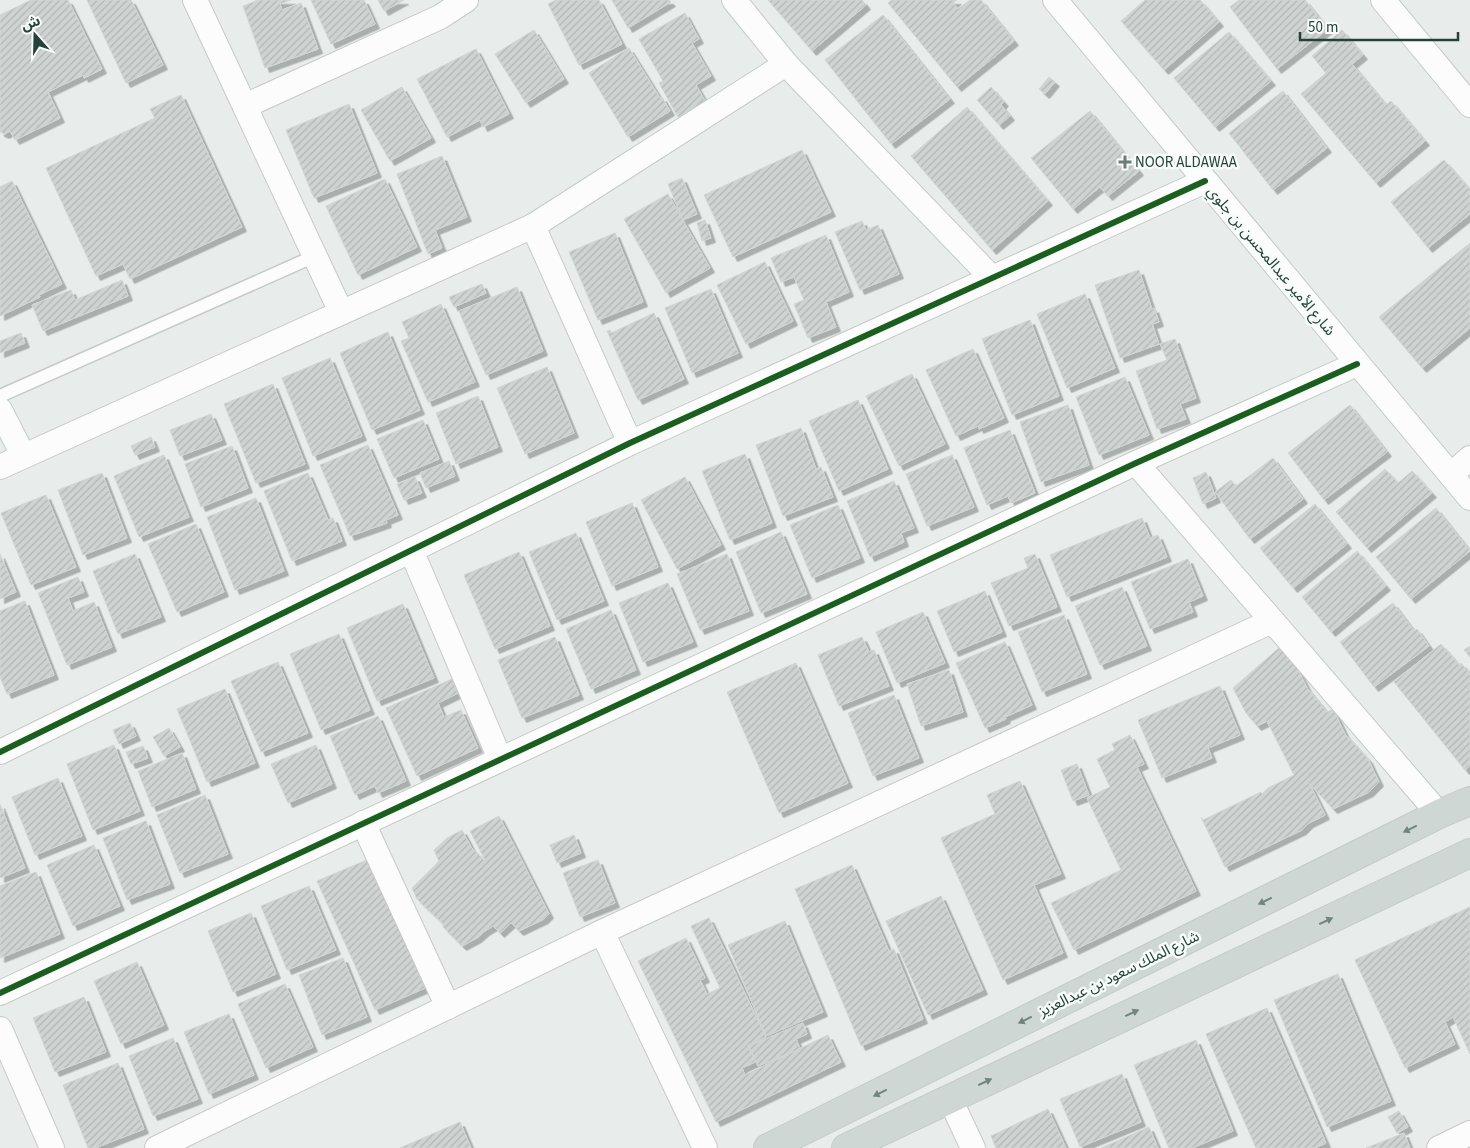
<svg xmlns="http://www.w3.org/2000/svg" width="1470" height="1148" viewBox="0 0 1470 1148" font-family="'Source Sans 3','Noto Sans Arabic',sans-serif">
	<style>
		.building { fill: url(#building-hatch); stroke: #d1d6d4; filter: url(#shadow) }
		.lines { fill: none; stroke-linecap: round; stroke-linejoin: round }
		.service-casing { stroke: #c5cac8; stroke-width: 15 }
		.minor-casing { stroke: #c5cac8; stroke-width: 26 }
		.primary-casing { stroke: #c3ccc9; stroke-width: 30 }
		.service { stroke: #fcfcfc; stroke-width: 12 }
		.minor { stroke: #fcfcfc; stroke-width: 24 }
		.primary { stroke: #cfd7d5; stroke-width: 28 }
		.cycleway-casing { stroke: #f7fbf9; stroke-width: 9 }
		.cycleway { stroke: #1b5e20; stroke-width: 6 }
		.oneway { fill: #718580 }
		.poi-dot { fill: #697e78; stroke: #f7fbf9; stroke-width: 2 }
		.labels { text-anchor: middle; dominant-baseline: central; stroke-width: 5; stroke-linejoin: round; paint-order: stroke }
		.poi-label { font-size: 15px; fill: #24423a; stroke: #f7fbf9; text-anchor: start }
		.street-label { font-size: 15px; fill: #24423a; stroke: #f7fbf9 }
	</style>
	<defs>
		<pattern id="building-hatch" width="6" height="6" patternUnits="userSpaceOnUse" patternTransform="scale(1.25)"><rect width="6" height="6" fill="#cfd4d2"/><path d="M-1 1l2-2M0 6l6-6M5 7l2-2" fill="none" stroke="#b2b7b5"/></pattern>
		<filter id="shadow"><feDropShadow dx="4.5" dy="4.5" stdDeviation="0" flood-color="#0004"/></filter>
	</defs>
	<rect width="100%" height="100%" fill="#e8edeb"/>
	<g class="building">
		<polygon points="31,0 68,0 102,69 84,78 83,75 48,92 60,118 15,140 10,131 5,134 0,132 0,15"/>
		<polygon points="87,0 131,0 163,65 126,83"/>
		<polygon points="255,0 291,0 280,4 282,10 301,3 318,49 265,68 243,6 256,1"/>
		<polygon points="311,0 364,0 375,24 331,44"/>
		<polygon points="378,0 404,0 384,11"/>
		<polygon points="556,0 599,0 622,44 579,65 548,4"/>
		<polygon points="612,0 669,0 671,2 628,28"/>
		<polygon points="768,0 862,0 866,5 812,51"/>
		<polygon points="892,0 957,0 953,3 958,9 970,0 981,0 1014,41 957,87 888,3"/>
		<polygon points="1145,0 1200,0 1219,22 1164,70 1121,21"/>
		<polygon points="1239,0 1305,0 1328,29 1277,69 1230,7"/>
		<polygon points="685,13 699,39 692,43 711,76 696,85 705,101 678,117 659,83 663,81 639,39"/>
		<polygon points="883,15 950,99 891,144 825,60"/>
		<polygon points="534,30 564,79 526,103 495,54"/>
		<polygon points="1342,30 1363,55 1352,64 1386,105 1391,101 1425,141 1376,183 1301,94 1326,73 1312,56"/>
		<polygon points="1229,32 1271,81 1215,127 1174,78"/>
		<polygon points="629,48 660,98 662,97 670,111 628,137 589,73"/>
		<polygon points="476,49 509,114 483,127 480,120 447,137 417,79"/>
		<polygon points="1049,77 1055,82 1045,94 1039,89"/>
		<polygon points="402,87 431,138 390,161 361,110"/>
		<polygon points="991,87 1004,102 1001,105 1010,116 999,125 977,100"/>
		<polygon points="1283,91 1327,148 1273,190 1229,133"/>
		<polygon points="181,95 242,227 130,279 123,264 96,276 46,168 155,118 150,109"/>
		<polygon points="349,104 377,173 314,198 286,130"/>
		<polygon points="967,107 1048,201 992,250 911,156"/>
		<polygon points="1090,111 1139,171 1108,196 1100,187 1073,209 1031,158"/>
		<polygon points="802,150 831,212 733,257 704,195"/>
		<polygon points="442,156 467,217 435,230 442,248 428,254 397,174"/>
		<polygon points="1444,160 1470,190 1470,214 1428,248 1391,202"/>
		<polygon points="682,178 697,214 683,220 668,184"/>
		<polygon points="385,179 417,247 358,275 326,206"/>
		<polygon points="12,181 62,284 39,295 40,297 0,316 0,187"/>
		<polygon points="668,194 710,268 666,293 624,219"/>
		<polygon points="705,220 711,238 702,241 697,223"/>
		<polygon points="862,221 866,230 878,225 899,274 860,290 835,232"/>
		<polygon points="615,233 643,302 598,320 569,252"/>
		<polygon points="826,235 849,292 826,302 836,327 808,338 794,304 804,300 794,277 781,282 771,258"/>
		<polygon points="1470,243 1470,328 1422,368 1379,317"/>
		<polygon points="765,262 793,321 746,344 717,285"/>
		<polygon points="1139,270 1152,309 1154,308 1159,322 1152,324 1159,344 1120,358 1095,285"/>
		<polygon points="122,280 128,296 43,331 32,305 71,290 75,300"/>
		<polygon points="482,284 486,293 454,307 449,297"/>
		<polygon points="517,287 543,351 486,375 459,311"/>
		<polygon points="711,289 738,353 692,373 665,308"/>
		<polygon points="1085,294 1115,368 1067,388 1037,314"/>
		<polygon points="441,304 475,382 428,402 401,341 409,338 402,322"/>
		<polygon points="654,313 684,379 638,400 607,331 610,330 611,333"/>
		<polygon points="1030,320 1059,396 1012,415 982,339"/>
		<polygon points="388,332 420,410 372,430 340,353"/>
		<polygon points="21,333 25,343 0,353 0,341"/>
		<polygon points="1175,339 1196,398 1180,404 1186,419 1157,429 1136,371 1167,360 1160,344"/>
		<polygon points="973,349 1004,418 979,429 978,426 956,436 926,370"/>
		<polygon points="330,358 362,436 313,456 282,378"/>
		<polygon points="547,367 574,433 525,454 497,388"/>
		<polygon points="912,374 945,444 899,466 866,396"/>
		<polygon points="1125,377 1149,435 1099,455 1076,397"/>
		<polygon points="273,384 305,464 256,483 224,404"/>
		<polygon points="478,396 498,447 456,464 436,413"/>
		<polygon points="858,400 888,469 839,491 809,421"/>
		<polygon points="1068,405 1089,465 1041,482 1020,422"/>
		<polygon points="1350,405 1387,452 1324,500 1288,453"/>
		<polygon points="211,414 222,440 180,456 170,430"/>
		<polygon points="423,420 439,459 394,478 377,439"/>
		<polygon points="801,428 816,469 821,467 833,497 783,516 756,445"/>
		<polygon points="1010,430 1035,493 1011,503 1008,496 987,505 964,448"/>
		<polygon points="151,437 155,447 135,455 131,446"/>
		<polygon points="368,445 398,515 386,520 387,523 350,536 320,465"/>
		<polygon points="232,446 248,488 201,507 185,464"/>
		<polygon points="745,454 772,523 730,540 702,471"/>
		<polygon points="164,455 189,517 139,537 114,476"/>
		<polygon points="952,455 974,507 927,526 906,474"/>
		<polygon points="1273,458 1303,499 1250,539 1215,492 1231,480 1236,486"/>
		<polygon points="449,461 455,476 426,488 420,473"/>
		<polygon points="1385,469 1398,483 1412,471 1432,493 1367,548 1336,512"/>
		<polygon points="1206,472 1216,498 1203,504 1193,478"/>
		<polygon points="102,473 127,538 83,555 58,490"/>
		<polygon points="308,473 328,520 333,518 342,541 292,561 264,491"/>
		<polygon points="415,477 422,493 404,500 397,484"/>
		<polygon points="685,477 721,545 677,569 641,500"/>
		<polygon points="894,481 914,528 901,533 904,542 870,557 847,501"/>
		<polygon points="46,495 76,567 31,585 1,513"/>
		<polygon points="256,498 284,571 235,590 207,517"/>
		<polygon points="632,503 658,567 612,586 586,522"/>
		<polygon points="1315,504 1347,544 1293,588 1260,548"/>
		<polygon points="838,505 860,558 812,578 790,525"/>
		<polygon points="1436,508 1470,551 1411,599 1376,557"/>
		<polygon points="1142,518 1150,538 1158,535 1167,557 1067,597 1050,555"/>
		<polygon points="196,524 224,592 177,612 148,544"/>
		<polygon points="781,532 807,594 761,613 736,552"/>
		<polygon points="576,533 604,601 557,620 529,552"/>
		<polygon points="1357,551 1386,586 1331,632 1302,597"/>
		<polygon points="519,552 550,626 495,649 464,575"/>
		<polygon points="0,554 16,592 0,599"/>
		<polygon points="135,554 161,617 118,634 93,571"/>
		<polygon points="727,554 749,611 700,630 677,574"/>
		<polygon points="1035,554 1057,607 1009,626 991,583 1028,568 1024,558"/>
		<polygon points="1188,559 1203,596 1189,602 1193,612 1150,629 1131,582"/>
		<polygon points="78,577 84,592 68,598 73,611 94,602 112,647 67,665 38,593"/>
		<polygon points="668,583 693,642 643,662 619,603"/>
		<polygon points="1122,587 1147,646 1100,665 1075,606"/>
		<polygon points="985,591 1002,632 954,652 937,611"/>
		<polygon points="25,601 54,675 7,694 0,677 0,611"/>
		<polygon points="1393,603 1414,631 1417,629 1429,646 1374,687 1340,642"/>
		<polygon points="403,604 434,678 377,701 347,628"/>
		<polygon points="611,610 636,670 591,689 566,629"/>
		<polygon points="923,612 945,663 897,683 876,632"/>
		<polygon points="1064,615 1087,674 1042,692 1018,632"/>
		<polygon points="339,634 370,710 321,730 290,654"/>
		<polygon points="555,637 579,695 522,718 498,660"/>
		<polygon points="862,637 869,652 874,650 889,686 839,706 818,655"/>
		<polygon points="1005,642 1032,705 1005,717 1006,719 985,728 956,663"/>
		<polygon points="1441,644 1459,665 1461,663 1470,674 1470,766 1465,770 1394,682"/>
		<polygon points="1470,646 1470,657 1464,650"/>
		<polygon points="1280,647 1294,662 1307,688 1327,712 1333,709 1345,734 1368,759 1379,782 1369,792 1333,809 1309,783 1325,815 1309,823 1302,830 1225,867 1201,817 1203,820 1261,792 1262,794 1268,788 1294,775 1267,721 1257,726 1246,713 1233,688"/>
		<polygon points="278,662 308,733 261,752 231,681"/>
		<polygon points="796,663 848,783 779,813 727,692"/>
		<polygon points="949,670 963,712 921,726 907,684"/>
		<polygon points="452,679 458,693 438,703 444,717 461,710 478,748 417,776 386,708"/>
		<polygon points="1220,686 1240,735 1208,748 1212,758 1162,778 1138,720"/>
		<polygon points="225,689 255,763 207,782 177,709"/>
		<polygon points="894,695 919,758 873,776 848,713"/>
		<polygon points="378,716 406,781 378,793 375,786 355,795 330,736"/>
		<polygon points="130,723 136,736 119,744 113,730"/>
		<polygon points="169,728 180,747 164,756 153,737"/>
		<polygon points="1130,735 1144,764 1137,767 1196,891 1074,950 1051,903 1121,870 1087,798 1110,787 1097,759 1115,750 1112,744"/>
		<polygon points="114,745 140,811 93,830 67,764"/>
		<polygon points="316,745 332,784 288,803 271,764"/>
		<polygon points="143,746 148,758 131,764 126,752"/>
		<polygon points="182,753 196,789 152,807 138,771"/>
		<polygon points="1077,764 1089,795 1073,801 1061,770"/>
		<polygon points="58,778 82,836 35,855 12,797"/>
		<polygon points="1020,781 1061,874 1034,885 1063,953 1003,980 941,838 995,814 987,795"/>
		<polygon points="205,795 228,854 180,873 157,815"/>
		<polygon points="0,804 25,868 0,878"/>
		<polygon points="499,816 549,914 544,919 519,931 511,923 500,933 493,926 485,931 477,938 462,946 444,928 442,923 417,899 412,888 439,861 434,850 447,838 462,830 471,847 486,862 470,831"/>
		<polygon points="146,821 170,884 127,900 103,838"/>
		<polygon points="574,835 581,853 557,863 550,845"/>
		<polygon points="94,845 120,906 73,926 47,865"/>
		<polygon points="369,859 425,988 375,1010 317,881"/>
		<polygon points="598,860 615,903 580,917 563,873"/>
		<polygon points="852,865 889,951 894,949 923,1019 861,1046 795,889"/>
		<polygon points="36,872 60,934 0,958 0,886"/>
		<polygon points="309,886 336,950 287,970 261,906"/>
		<polygon points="941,896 983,990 928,1015 886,921"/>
		<polygon points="1470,907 1470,1054 1453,1017 1445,1022 1455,1044 1405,1068 1355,960"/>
		<polygon points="251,913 276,974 233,992 208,931"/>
		<polygon points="709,918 766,1037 748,1045 755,1062 742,1068 745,1075 828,1035 841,1062 716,1122 638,961 686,938 705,978 700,980 707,994 720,988 691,926"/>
		<polygon points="785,921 823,1012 766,1036 728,945"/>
		<polygon points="343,958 367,1017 322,1035 299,975"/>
		<polygon points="137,962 164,1025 121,1044 94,981"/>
		<polygon points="1338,974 1391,1101 1327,1127 1274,1000"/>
		<polygon points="285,984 313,1047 266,1068 238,1004"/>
		<polygon points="84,997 106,1052 55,1072 33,1018"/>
		<polygon points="1267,1008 1326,1143 1315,1148 1256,1148 1206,1034"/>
		<polygon points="229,1014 254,1075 209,1094 184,1032"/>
		<polygon points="803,1023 807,1034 796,1039 800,1049 758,1066 749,1046"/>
		<polygon points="173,1038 198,1099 153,1116 129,1056"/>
		<polygon points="1196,1040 1233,1131 1192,1148 1169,1148 1134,1065"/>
		<polygon points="118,1063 144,1129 95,1148 88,1148 63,1085"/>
		<polygon points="1122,1074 1141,1122 1080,1147 1060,1099"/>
		<polygon points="1048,1109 1066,1148 996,1148 991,1136"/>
		<polygon points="1399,1111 1408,1127 1397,1133 1388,1117"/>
		<polygon points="460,1122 471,1148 400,1148"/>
		<polygon points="1149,1127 1158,1148 1101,1148"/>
		<polygon points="1404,1133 1410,1148 1366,1148"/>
	</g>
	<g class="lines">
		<defs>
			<polyline id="service" points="0,396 315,256"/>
			<g id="minor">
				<polyline points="195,0 341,312"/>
				<polyline points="734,0 786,64 992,278"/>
				<polyline points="1055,0 1470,498"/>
				<polyline points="1383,0 1470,105"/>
				<polyline points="245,106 440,17 466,0"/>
				<polyline points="533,226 630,443"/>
				<polyline points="0,410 23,455"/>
				<polyline points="1136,463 1439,814"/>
				<polyline points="0,467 533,226 786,64"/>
				<polyline points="1451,475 1470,458"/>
				<polyline points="411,550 500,759"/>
				<polyline points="0,752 630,443 1205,181"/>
				<polyline points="363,823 448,1007"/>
				<polyline points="602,932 705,1148"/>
				<polyline points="0,993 1136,463 1357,364"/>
				<polyline points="0,1029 52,1148"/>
				<polyline points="950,1099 973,1148"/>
				<polyline points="157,1148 602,932 1272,621"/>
				<polyline points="1439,1148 1470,1133"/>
			</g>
			<g id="primary">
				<polyline points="768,1148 1439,814 1470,801"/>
				<polyline points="846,1148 1470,853"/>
			</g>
		</defs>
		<use href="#service" class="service-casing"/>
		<use href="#minor" class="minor-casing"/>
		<use href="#primary" class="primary-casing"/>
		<use href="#service" class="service"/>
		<use href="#minor" class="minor"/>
		<use href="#primary" class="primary"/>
		<defs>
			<g id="cycleway">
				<polyline points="0,752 630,443 1205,181"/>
				<polyline points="0,993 1136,463 1357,364"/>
			</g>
		</defs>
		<use href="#cycleway" class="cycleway-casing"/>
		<use href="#cycleway" class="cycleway"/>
	</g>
	<defs><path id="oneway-solid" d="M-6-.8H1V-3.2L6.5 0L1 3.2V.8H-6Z" transform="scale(1.25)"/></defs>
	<g class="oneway">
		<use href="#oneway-solid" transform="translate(1410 829) rotate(154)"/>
		<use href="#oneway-solid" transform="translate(1265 901) rotate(154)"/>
		<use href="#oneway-solid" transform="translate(1326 921) rotate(-25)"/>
		<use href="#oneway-solid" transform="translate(1132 1013) rotate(-25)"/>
		<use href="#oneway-solid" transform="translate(1025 1020) rotate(154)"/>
		<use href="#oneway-solid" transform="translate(985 1082) rotate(-25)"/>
		<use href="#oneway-solid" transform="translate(880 1093) rotate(154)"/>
	</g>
	<path class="poi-dot" d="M1122.5 154.5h5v5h5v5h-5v5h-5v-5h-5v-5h5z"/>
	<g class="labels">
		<g class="poi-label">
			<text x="1135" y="162">NOOR ALDAWAA</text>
		</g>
		<g class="street-label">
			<text transform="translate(1271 261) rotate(50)">شارع الأمير عبدالمحسن بن جلوي</text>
			<text transform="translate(1119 974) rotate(-26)">شارع الملك سعود بن عبدالعزيز</text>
		</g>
	</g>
	<g transform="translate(35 35) rotate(340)" stroke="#f7fbf9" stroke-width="4" paint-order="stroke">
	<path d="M0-4L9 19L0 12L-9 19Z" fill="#24423a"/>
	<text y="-8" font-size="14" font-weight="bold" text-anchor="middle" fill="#24423a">ش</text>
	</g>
	<path d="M1300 32v8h158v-8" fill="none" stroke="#24423a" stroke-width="2.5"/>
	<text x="1308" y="32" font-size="15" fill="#24423a" stroke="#f7fbf9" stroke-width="4" paint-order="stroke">50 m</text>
</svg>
